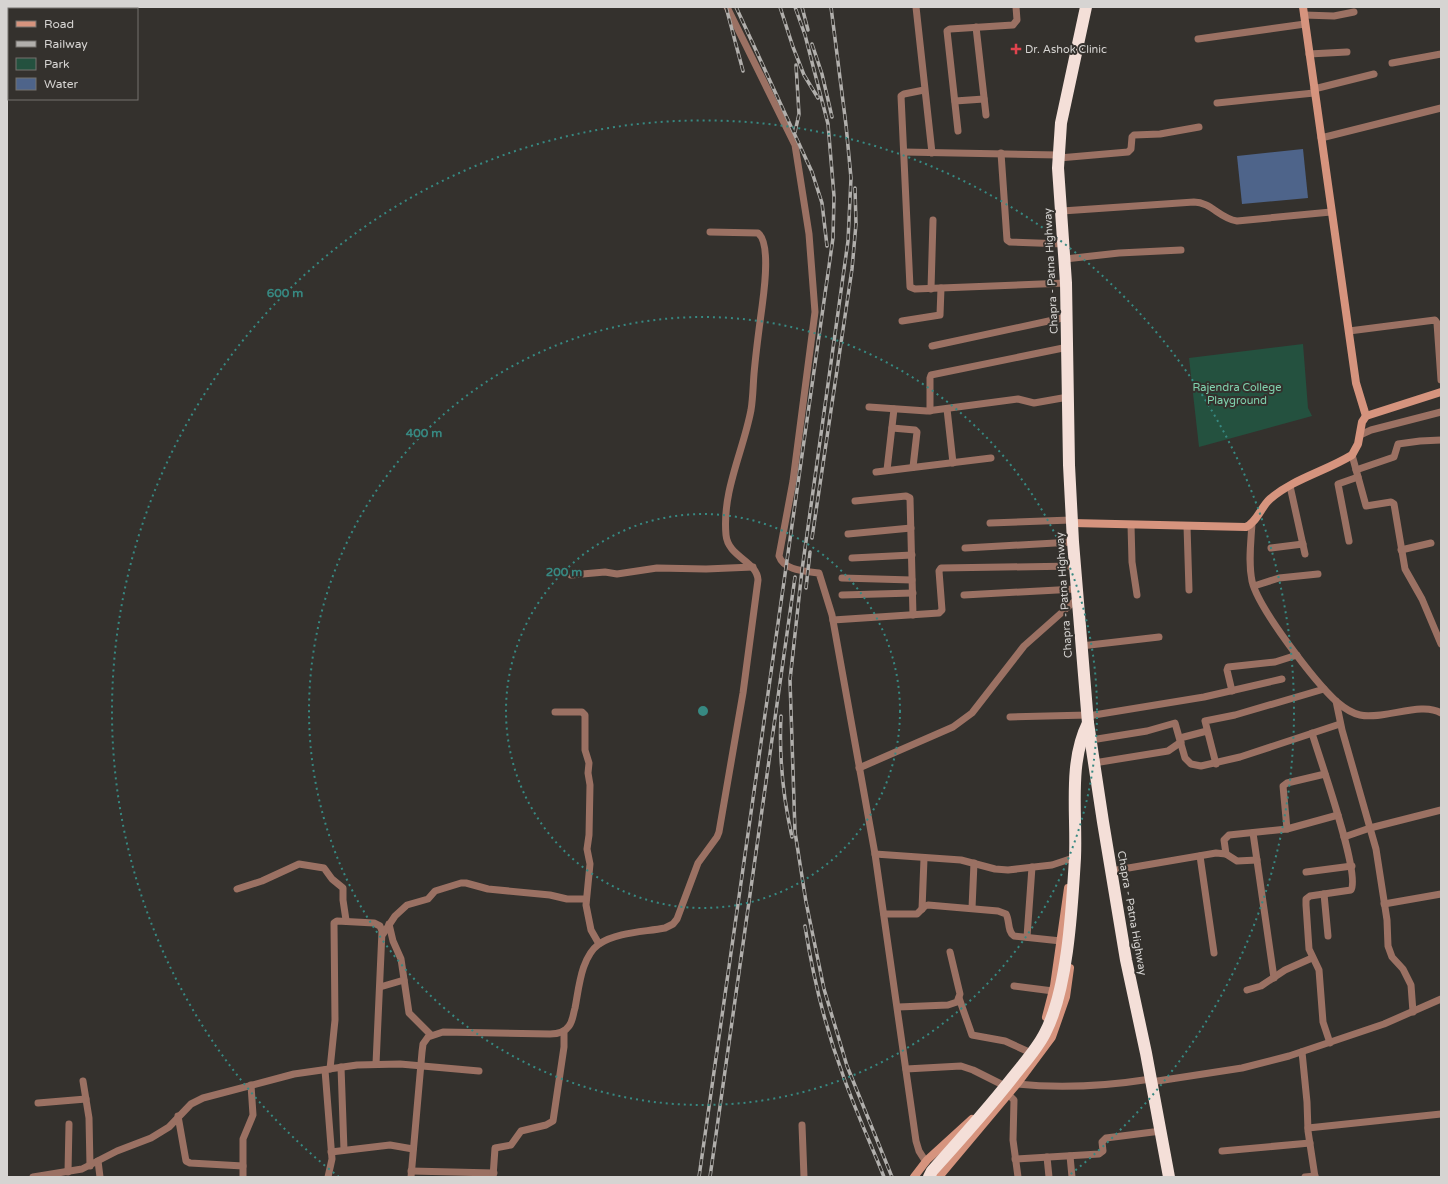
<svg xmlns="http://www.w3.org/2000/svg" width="1448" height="1184" viewBox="0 0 1448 1184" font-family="'Varela Round',sans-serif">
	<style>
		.green { fill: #24513f }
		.water { fill: #4e648a }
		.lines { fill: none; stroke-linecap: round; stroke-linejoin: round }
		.street { stroke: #9b7163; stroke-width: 7 }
		.secondary { stroke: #d6947e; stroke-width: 8 }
		.highway { stroke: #f4dfd8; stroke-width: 12 }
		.rail-casing { stroke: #b1afac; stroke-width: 3.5 }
		.rail { stroke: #34312d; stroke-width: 2; stroke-dasharray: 6; stroke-linecap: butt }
		.ring { fill: none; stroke: #378982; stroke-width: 2; stroke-dasharray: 2 4 }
		.health-dot { fill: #e0444e; stroke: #34312d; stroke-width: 1.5 }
		.labels { text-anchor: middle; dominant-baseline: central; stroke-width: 4; stroke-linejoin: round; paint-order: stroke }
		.poi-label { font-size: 11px; fill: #d6d4d2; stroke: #34312d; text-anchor: start }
		.street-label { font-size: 11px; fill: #d6d4d2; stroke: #34312d }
		.park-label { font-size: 11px; fill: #80d3af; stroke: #34312d }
		.centre { fill: #378982; stroke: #34312d; stroke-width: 2 }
		.ring-label { font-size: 12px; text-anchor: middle; font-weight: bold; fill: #378982; stroke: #34312d; stroke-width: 4; stroke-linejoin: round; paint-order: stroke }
	</style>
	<rect width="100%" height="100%" fill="#34312d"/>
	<polygon class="green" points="1303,344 1308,408 1312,416 1199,447 1189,358"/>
	<polygon class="water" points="1303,149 1308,198 1242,204 1237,156"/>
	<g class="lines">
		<g class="street">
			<path d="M727 7 795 145 809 234 815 312 793 481 779 556C784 571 806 571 819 573L832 615 875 854 916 1141 919 1151 926 1162"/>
			<polyline points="916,7 932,153"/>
			<polyline points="1304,15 1334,16 1354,12"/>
			<polyline points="976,27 986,115"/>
			<polyline points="1198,39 1305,24"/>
			<polyline points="1309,54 1347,52"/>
			<polyline points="1392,63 1441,54"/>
			<polyline points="1314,89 1374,74"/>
			<polyline points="924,90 904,94 901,96 910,287 915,289 1066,283"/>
			<polyline points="955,101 984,99"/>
			<polyline points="1217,103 1314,93"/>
			<polyline points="958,131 947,31 950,29 1013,25 1017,20 1016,7"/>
			<polyline points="1321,138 1441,108"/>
			<polyline points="904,152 1059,155"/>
			<polyline points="1001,153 1007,240 1010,242 1064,244"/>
			<polyline points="1059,158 1128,152 1131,149 1132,137 1134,135 1160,134 1199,127"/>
			<path d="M1062 211 1194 202C1211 202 1220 219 1237 221L1331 212"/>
			<polyline points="1065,259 1119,253 1181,250"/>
			<polyline points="931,289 933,220"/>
			<polyline points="902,321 940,315 941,288"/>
			<polyline points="1349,331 1435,320 1437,323 1441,380"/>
			<polyline points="932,346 1067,317"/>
			<polyline points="869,407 927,411 1018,399 1034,403 1068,397"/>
			<polyline points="947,409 953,463"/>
			<polyline points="930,411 930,378 931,375 1068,347"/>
			<polyline points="892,428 915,430 917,432 913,467"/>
			<polyline points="1360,435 1371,430 1441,412"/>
			<polyline points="1352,455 1366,506 1391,502 1394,504 1405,569 1422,599 1441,644"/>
			<polyline points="887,470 894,409"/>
			<polyline points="1356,470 1394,457 1398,444 1420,441 1441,440"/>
			<polyline points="876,472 991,458"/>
			<polyline points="1290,486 1305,554"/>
			<polyline points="855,501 906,496 910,498 913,615"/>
			<polyline points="990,523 1071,520"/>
			<path d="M1252 523C1251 542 1248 562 1252 581 1258 608 1315 682 1337 702 1344 708 1351 713 1360 715 1384 720 1422 701 1441 713"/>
			<polyline points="1131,525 1132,562 1137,595"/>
			<polyline points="1187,526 1189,590"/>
			<polyline points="848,534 911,528"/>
			<polyline points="1349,541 1338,484 1358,477"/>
			<polyline points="965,548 1073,542"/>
			<polyline points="1271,548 1303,544"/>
			<polyline points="1401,550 1431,543"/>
			<polyline points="852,558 912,555"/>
			<polyline points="571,575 605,572 617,574 657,568 706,569 753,567"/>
			<polyline points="842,578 912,580"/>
			<polyline points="1254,586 1279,578 1318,574"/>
			<polyline points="842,595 913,593"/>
			<polyline points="964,595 1076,589"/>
			<polyline points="833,620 939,613 942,610 939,571 941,568 1075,566"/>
			<polyline points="1081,646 1159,637"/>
			<polyline points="1232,691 1227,670 1228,667 1275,662 1297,655"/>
			<polyline points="1336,701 1342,730 1376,849 1387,920 1388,946 1392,957 1403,969 1411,985 1413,1012"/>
			<polyline points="555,712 582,712 585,715 585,750 589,763 588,773 590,785 589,835 587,849 590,864 586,905 591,930 599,944"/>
			<polyline points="1088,716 1204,697 1282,679"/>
			<polyline points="1010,717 1088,715"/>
			<path d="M1312 733C1319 757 1361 874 1351 890L1310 896 1306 899V905L1309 949 1319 970 1323 1022 1330 1043"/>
			<polyline points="1180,738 1207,731"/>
			<polyline points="1091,740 1147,731 1175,723 1185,758 1191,764 1201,766 1240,757 1340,724"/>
			<polyline points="1094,763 1168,751 1181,742"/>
			<polyline points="1216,764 1205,721 1235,715 1324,689"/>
			<polyline points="859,768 953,727 972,713 1024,646 1077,599"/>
			<polyline points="1287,829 1283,786 1287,783 1325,774"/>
			<polyline points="1253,833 1274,978"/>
			<polyline points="1344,837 1370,828 1441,810"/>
			<polyline points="875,854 961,860 995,869 1008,870 1052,865 1070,859"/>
			<polyline points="1226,854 1224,840 1229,835 1287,829 1338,815"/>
			<polyline points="1200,856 1214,953"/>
			<polyline points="1111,871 1216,853 1226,854 1237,861 1257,860"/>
			<polyline points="1306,872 1352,866"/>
			<polyline points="237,889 262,881 299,864 324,868 332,879 343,888 343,900 346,920"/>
			<polyline points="1324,894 1328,936"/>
			<polyline points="1384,904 1441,894"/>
			<polyline points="972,908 974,863"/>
			<polyline points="922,909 924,859"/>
			<path d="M884 914H917L925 906 928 905 998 911 1006 914C1010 921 1007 931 1014 936L1061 941"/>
			<polyline points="389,924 393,941 401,959 409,1013 431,1035"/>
			<polyline points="383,934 395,916 407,905 428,899 435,891 461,883 466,883 488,889 550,895 567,899 586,899"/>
			<polyline points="1027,937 1032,867"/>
			<polyline points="1014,986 1053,991"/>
			<polyline points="380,987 404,980"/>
			<polyline points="1247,990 1261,986 1285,970 1312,958"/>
			<polyline points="959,998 972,1035 1005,1041 1029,1052"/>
			<polyline points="898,1007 948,1005 957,1002 960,994 950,952"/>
			<polyline points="1302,1052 1307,1102 1308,1131 1315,1177"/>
			<polyline points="341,1067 344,1150"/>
			<polyline points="330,1069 335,1020 334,923 337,921 374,923 380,926 382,931 376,1064"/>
			<polyline points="906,1069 961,1066 973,1070 1005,1086"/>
			<polyline points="325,1070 332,1159 328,1177"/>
			<polyline points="83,1081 89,1118 90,1166"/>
			<polyline points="1151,1082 1242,1068 1289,1056 1384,1024 1441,999"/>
			<path d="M1017 1084C1063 1089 1106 1086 1151 1079"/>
			<polyline points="1008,1094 1014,1100 1013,1140 1018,1177"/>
			<polyline points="38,1103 86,1099"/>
			<polyline points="178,1116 186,1161 190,1163 243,1166"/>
			<polyline points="802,1125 804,1177"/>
			<polyline points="1308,1128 1441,1114"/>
			<polyline points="1222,1151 1310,1143"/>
			<polyline points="331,1152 390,1145 413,1149"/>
			<polyline points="1070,1156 1072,1177"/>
			<polyline points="1047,1157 1049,1177"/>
			<polyline points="1015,1159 1099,1154 1103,1151 1102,1142 1106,1138 1161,1131"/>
			<polyline points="98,1161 100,1177"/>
			<polyline points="411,1171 494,1173"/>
			<polyline points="68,1172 69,1124"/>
			<polyline points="33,1177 82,1169 117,1151 151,1138 169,1127 191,1104 203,1098 294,1074 357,1065 400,1064 479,1071"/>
			<polyline points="243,1177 243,1139 253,1115 251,1085"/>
			<path d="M411 1177 422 1052 423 1044 428 1037 443 1032 550 1034C558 1034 565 1032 569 1026 573 1021 573 1014 575 1008 579 988 581 957 599 944 617 932 644 932 665 928L673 924 677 919 698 863 717 837 719 832 743 693 758 580C757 561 728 557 726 535 722 491 743 452 751 410 753 398 753 386 754 374 756 351 759 329 762 307 764 292 771 243 758 233L710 232"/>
			<polyline points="493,1177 495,1148 511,1145 521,1131 546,1125 553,1121 564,1047 564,1031"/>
			<polyline points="1305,1177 1315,1176"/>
		</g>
		<g class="secondary">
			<polyline points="1303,7 1356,383 1366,416"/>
			<path d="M1072 523 1246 527C1257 522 1261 507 1270 499 1293 479 1326 471 1352 455L1358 444 1362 422 1366 416 1441 392"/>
			<polyline points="1046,1017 1054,986 1068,888"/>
			<polyline points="914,1177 927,1160 972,1119"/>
			<polyline points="939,1177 1017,1084 1052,1037 1066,997 1070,968"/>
		</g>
		<g class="highway">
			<polyline points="1086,7 1061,123 1058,168 1066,283 1069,465 1073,542 1088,723 1103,822 1126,960 1146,1053 1169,1177"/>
			<path d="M929 1177 932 1171C960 1140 987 1110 1013 1077 1024 1063 1037 1049 1045 1033 1068 989 1072 907 1075 858 1077 814 1068 763 1088 723"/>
		</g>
		<defs>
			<g id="rail">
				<polyline points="726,7 743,71"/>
				<polyline points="736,7 812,172 822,203 827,246"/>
				<polyline points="780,7 793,47 804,75 818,98"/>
				<polyline points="802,7 808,30"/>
				<polyline points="831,7 846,125 851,178 848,241 802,570 790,680 795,832 806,902 824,989 847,1066 892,1177"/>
				<polyline points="812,44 822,74 832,117"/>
				<polyline points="795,132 799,114 796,65"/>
				<polyline points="812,538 852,269 856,224 855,188"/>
				<polyline points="806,588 810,552"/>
				<path d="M781 716C779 756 783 797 792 837"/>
				<path d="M805 926C813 977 826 1030 844 1078 856 1112 871 1144 884 1177"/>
				<polyline points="699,1177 833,238 834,196 828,124 805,35 795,7"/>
				<polyline points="710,1177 795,577"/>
			</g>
		</defs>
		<use href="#rail" class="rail-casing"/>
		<use href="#rail" class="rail"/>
	</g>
	<g class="ring">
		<circle cx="703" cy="711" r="197"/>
		<circle cx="703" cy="711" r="394"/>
		<path d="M339 1177A591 591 0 1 1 1067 1177"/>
	</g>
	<path class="health-dot" d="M1014 43h4v4h4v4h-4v4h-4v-4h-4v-4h4z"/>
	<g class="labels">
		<g class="poi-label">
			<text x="1025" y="49">Dr. Ashok Clinic</text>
		</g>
		<g class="street-label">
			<text transform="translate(1051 271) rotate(-93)">Chapra - Patna Highway</text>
			<text transform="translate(1064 595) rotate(-94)">Chapra - Patna Highway</text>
			<text transform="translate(1132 913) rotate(80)">Chapra - Patna Highway</text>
		</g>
		<g class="park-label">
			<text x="1237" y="387">Rajendra College<tspan x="1237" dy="13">Playground</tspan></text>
		</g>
	</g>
	<circle cx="703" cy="711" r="6" class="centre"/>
	<g class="ring-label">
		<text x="285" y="297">600 m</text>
		<text x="424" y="437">400 m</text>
		<text x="564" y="576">200 m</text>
	</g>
	<rect width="1448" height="1184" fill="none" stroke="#d6d4d2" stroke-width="16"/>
	<rect x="8" y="8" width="130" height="92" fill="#34312d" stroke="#75726f"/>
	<rect x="16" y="21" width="20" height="6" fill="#d6947e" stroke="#75726f"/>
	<text x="44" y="28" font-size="12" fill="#d6d4d2">Road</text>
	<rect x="16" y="41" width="20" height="6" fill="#b1afac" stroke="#75726f"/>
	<text x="44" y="48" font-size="12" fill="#d6d4d2">Railway</text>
	<rect x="16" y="58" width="20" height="12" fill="#24513f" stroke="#75726f"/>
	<text x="44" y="68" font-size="12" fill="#d6d4d2">Park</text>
	<rect x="16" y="78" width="20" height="12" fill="#4e648a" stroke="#75726f"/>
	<text x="44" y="88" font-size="12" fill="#d6d4d2">Water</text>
</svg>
